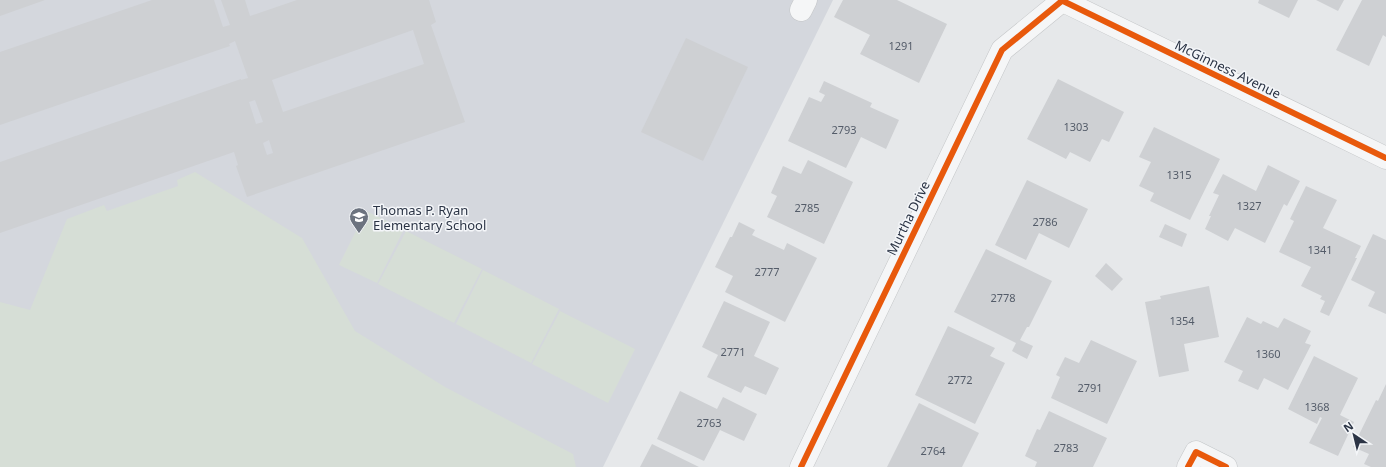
<svg xmlns="http://www.w3.org/2000/svg" width="1386" height="467" viewBox="0 0 1386 467" font-family="'Noto Sans',sans-serif">
	<style>
		.built { fill: #d4d7dd }
		.green { fill: #d6ded6 }
		.building { fill: #ced0d3; fill-rule: evenodd }
		.lines { fill: none; stroke-linecap: round; stroke-linejoin: round }
		.minor-casing { stroke: #c4c6c8; stroke-width: 23 }
		.minor { stroke: #f5f6f7; stroke-width: 22 }
		.cycleway-casing { stroke: #f4f6f9; stroke-width: 8 }
		.cycleway { stroke: #e8590c; stroke-width: 6 }
		.labels { text-anchor: middle; dominant-baseline: central; stroke-width: 3; stroke-linejoin: round; paint-order: stroke }
		.number-label { font-size: 11px; fill: #545c69 }
		.street-label { font-size: 13px; fill: #2b3445; stroke: #f4f6f9 }
		.poi-label { font-size: 13px; fill: #2b3445; stroke: #f4f6f9; text-anchor: start }
	</style>
	<rect width="100%" height="100%" fill="#e6e8ea"/>
	<polygon class="built" points="0,0 833,0 603,467 0,467"/>
	<g class="green">
		<polygon points="195,172 302,238 355,331 445,387 573,454 576,467 0,467 0,302 30,310 67,219 104,205 107,211 178,186 177,180"/>
		<polygon points="366,211 404,229 377,283 339,265"/>
		<polygon points="406,231 482,269 454,323 378,284"/>
		<polygon points="483,270 559,309 531,363 456,324"/>
		<polygon points="560,311 635,349 608,403 532,364"/>
	</g>
	<g class="building">
		<polygon points="0,0 45,0 0,16"/>
		<path d="M152 0H214L223 27 230 25 221 0H245L250 16 297 0H429L436 22 431 25 465 122 247 197 236 166 238 165 234 152 0 233V162L241 79V80L248 78 235 41 229 44 230 46 0 125V52ZM413 30 424 64 283 112 272 80ZM255 100 263 122 256 124 249 102ZM269 140 273 153 267 155 263 143Z"/>
		<polygon points="843,0 897,0 947,24 919,83 860,54 870,35 834,17"/>
		<polygon points="1259,0 1298,0 1289,18 1258,3"/>
		<polygon points="1316,0 1344,0 1338,11"/>
		<polygon points="1362,0 1386,0 1386,37 1383,35 1369,66 1336,50"/>
		<polygon points="686,38 748,67 703,161 641,132"/>
		<polygon points="1058,79 1124,112 1109,142 1102,139 1090,162 1070,152 1066,159 1027,139"/>
		<polygon points="824,81 872,103 870,107 899,120 886,149 861,137 846,168 788,141 809,97 821,102 825,95 819,92"/>
		<polygon points="1154,127 1220,159 1190,220 1150,201 1154,193 1139,186 1151,162 1139,157"/>
		<polygon points="808,160 853,182 824,244 767,217 777,196 771,193 783,166 801,174"/>
		<polygon points="1268,165 1300,181 1287,206 1284,204 1265,243 1235,228 1228,241 1205,229 1211,216 1209,216 1219,195 1213,193 1223,174 1256,191"/>
		<polygon points="1027,180 1088,209 1069,248 1039,233 1026,260 995,245"/>
		<polygon points="1306,186 1337,200 1323,228 1361,246 1355,258 1357,258 1329,316 1320,312 1325,301 1320,299 1322,296 1301,286 1311,267 1279,252 1294,221 1290,219"/>
		<polygon points="739,222 755,230 752,235 784,250 787,243 817,258 785,322 725,292 733,276 715,267 730,237 732,237"/>
		<polygon points="1165,224 1187,234 1182,247 1159,237"/>
		<polygon points="1373,234 1386,240 1386,314 1368,306 1375,292 1351,280"/>
		<polygon points="986,249 1052,281 1029,327 1027,327 1020,340 1033,346 1027,359 1012,351 1016,343 954,312"/>
		<polygon points="1106,263 1123,279 1112,291 1095,276"/>
		<polygon points="1209,286 1219,337 1184,344 1189,371 1159,377 1145,302 1161,299 1160,296"/>
		<polygon points="724,301 770,322 754,356 779,368 766,395 745,386 741,393 707,377 718,355 702,347"/>
		<polygon points="1247,317 1261,324 1263,321 1278,328 1284,318 1311,331 1305,343 1311,345 1288,390 1264,378 1258,390 1238,381 1243,371 1224,362"/>
		<polygon points="948,326 995,348 990,356 1005,363 975,424 915,395"/>
		<polygon points="1091,340 1137,361 1107,424 1051,398 1060,377 1056,375 1065,357 1079,363"/>
		<polygon points="1314,356 1358,378 1340,415 1354,422 1338,456 1309,443 1322,418 1320,417 1317,424 1288,409"/>
		<polygon points="1386,384 1386,467 1371,467 1364,464 1369,454 1353,447 1376,400 1378,401"/>
		<polygon points="680,391 717,409 723,397 757,414 744,441 720,430 704,461 657,439"/>
		<polygon points="919,403 979,433 962,467 887,467"/>
		<polygon points="1049,411 1107,438 1093,467 1035,467 1037,462 1025,456 1037,429 1040,430"/>
		<polygon points="652,444 699,467 640,467"/>
	</g>
	<g class="lines">
		<defs>
			<g id="minor">
				<polyline points="1061,0 1386,158"/>
				<polyline points="801,10 806,0"/>
				<polyline points="801,467 1002,50 1063,0"/>
				<polyline points="1188,467 1196,452 1226,467"/>
			</g>
		</defs>
		<use href="#minor" class="minor-casing"/>
		<use href="#minor" class="minor"/>
		<defs>
			<g id="cycleway">
				<polyline points="1061,0 1386,158"/>
				<polyline points="801,467 1002,50 1063,0"/>
				<polyline points="1188,467 1196,452 1226,467"/>
			</g>
		</defs>
		<use href="#cycleway" class="cycleway-casing"/>
		<use href="#cycleway" class="cycleway"/>
	</g>
	<defs>
		<symbol id="school-pin" viewBox="-11 -11 22 30"><path d="M0 17L-7.5 6A9.5 9.5 0 1 1 7.5 6Z" fill="#6c737f" stroke="#f4f6f9"/><path d="M0-5L7-2L0 1L-7-2ZM-4 1L0 2.5L4 1V4Q0 6-4 4Z" fill="#fff"/></symbol>
	</defs>
	<g fill-rule="evenodd">
		<use href="#school-pin" x="348" y="206" width="22" height="30"/>
	</g>
	<g class="labels">
		<g class="number-label">
			<text x="901" y="45">1291</text>
			<text x="1076" y="126">1303</text>
			<text x="844" y="129">2793</text>
			<text x="1179" y="174">1315</text>
			<text x="1249" y="205">1327</text>
			<text x="807" y="207">2785</text>
			<text x="1045" y="221">2786</text>
			<text x="1320" y="249">1341</text>
			<text x="767" y="271">2777</text>
			<text x="1003" y="297">2778</text>
			<text x="1182" y="320">1354</text>
			<text x="733" y="351">2771</text>
			<text x="1268" y="353">1360</text>
			<text x="960" y="379">2772</text>
			<text x="1090" y="387">2791</text>
			<text x="1317" y="406">1368</text>
			<text x="709" y="422">2763</text>
			<text x="1066" y="447">2783</text>
			<text x="933" y="450">2764</text>
		</g>
		<g class="street-label">
			<text transform="translate(1228 69) rotate(26)">McGinness Avenue</text>
			<text transform="translate(908 218) rotate(-64)">Murtha Drive</text>
		</g>
		<g class="poi-label">
			<text x="373" y="210">Thomas P. Ryan<tspan x="373" dy="15">Elementary School</tspan></text>
		</g>
	</g>
	<g transform="translate(1354 435) rotate(325)" stroke="#f4f6f9" stroke-width="3" paint-order="stroke">
	<path d="M0-3L7 15L0 10L-7 15Z" fill="#2b3445"/>
	<text y="-6" font-size="11" font-weight="bold" text-anchor="middle" fill="#2b3445">N</text>
	</g>
</svg>
